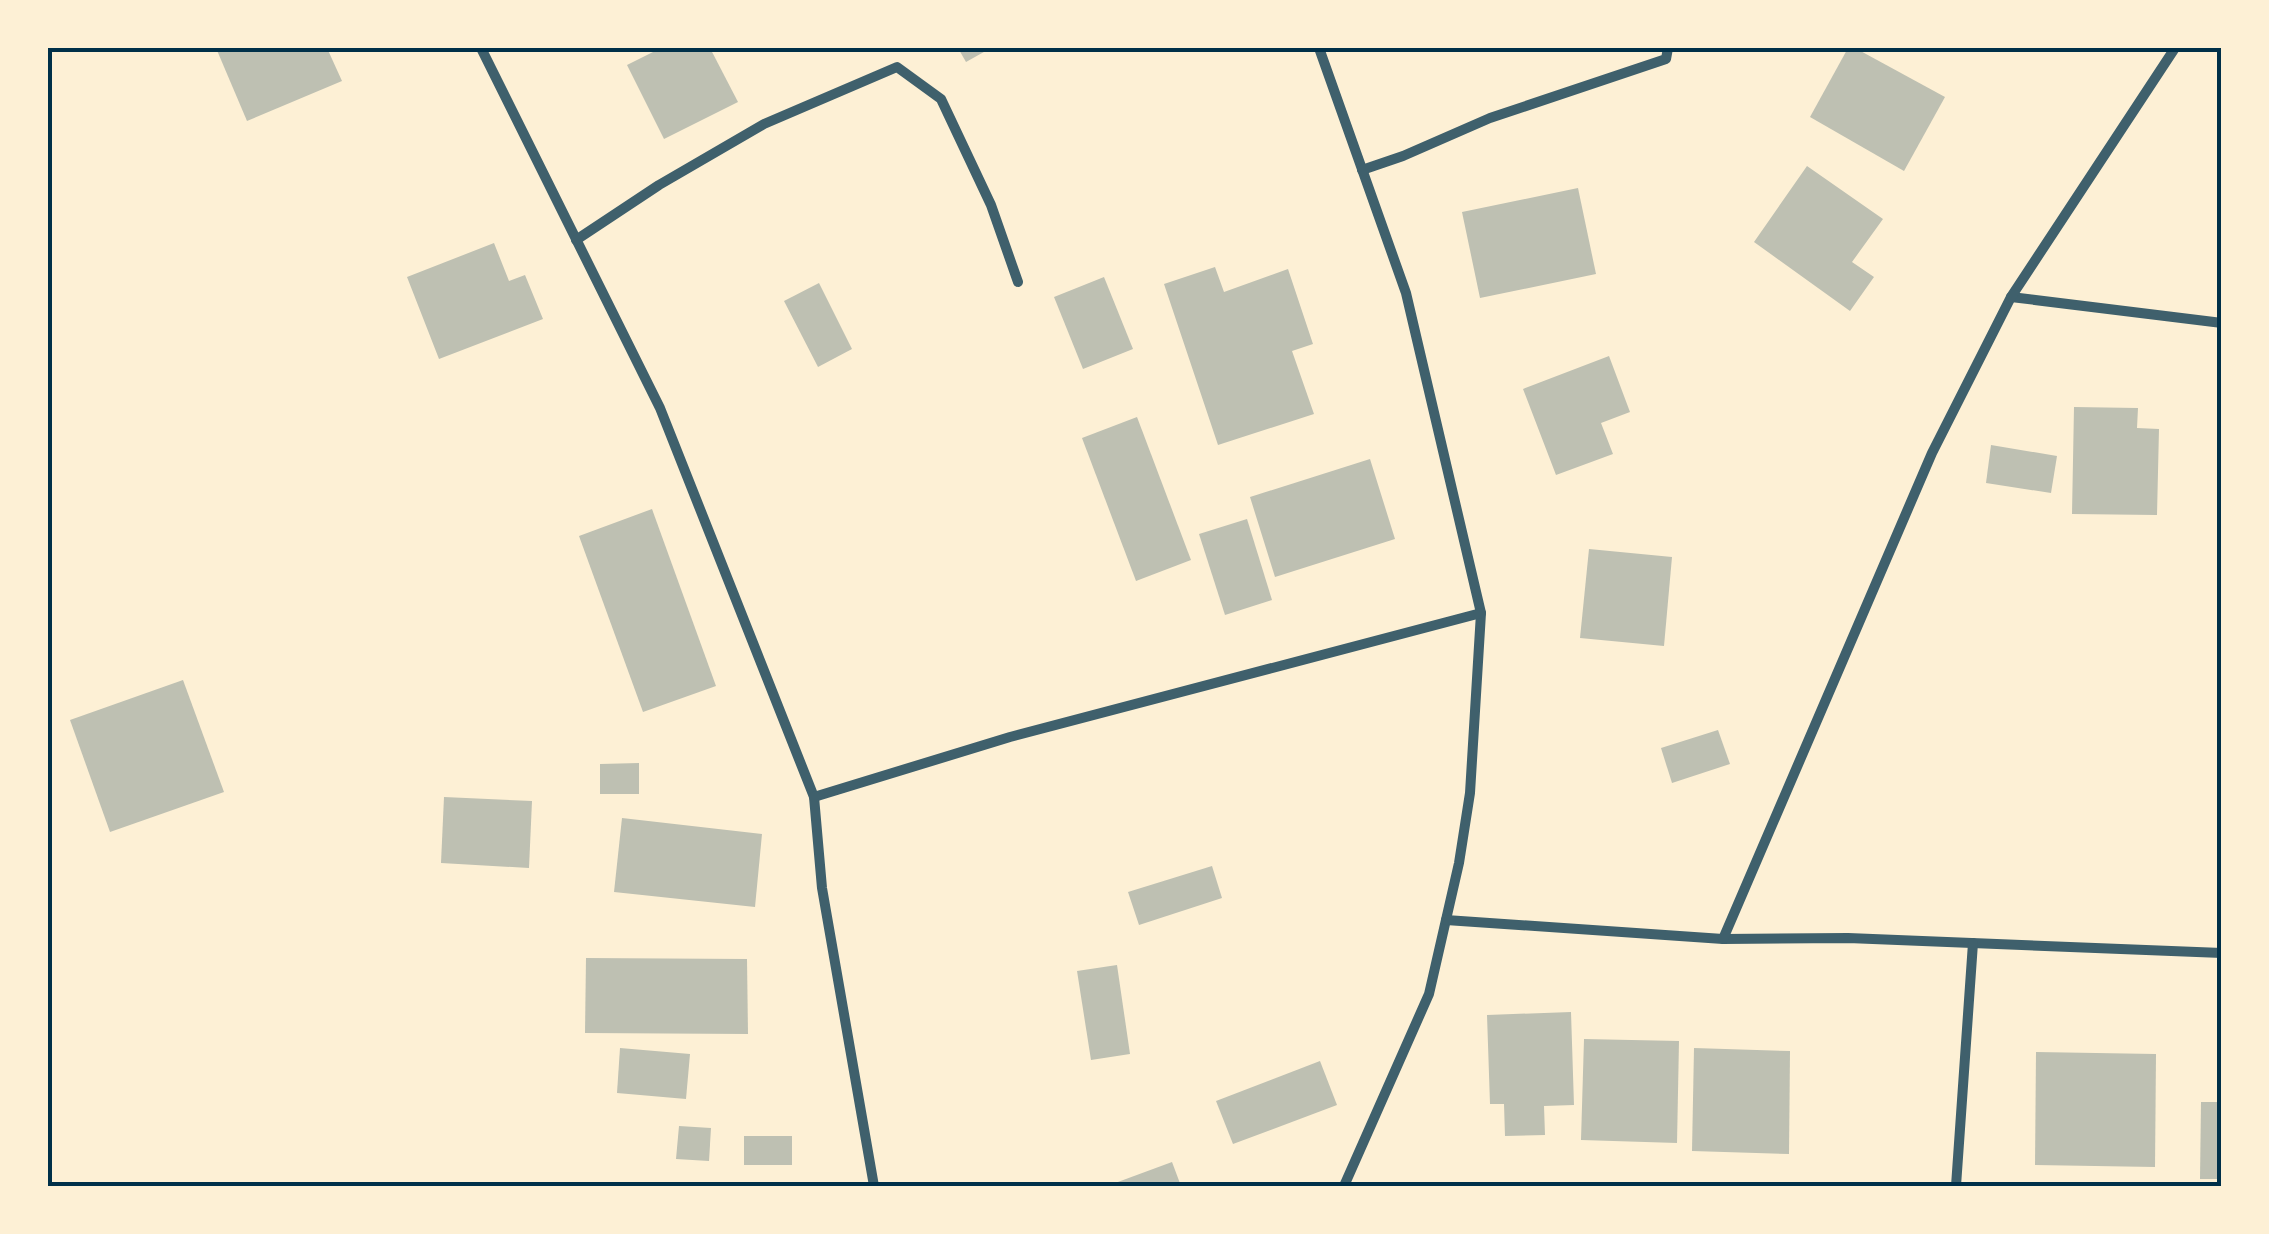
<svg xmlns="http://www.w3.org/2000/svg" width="2269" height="1234" viewBox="0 0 2269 1234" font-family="Arial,sans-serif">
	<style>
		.building { fill: #bec0b2 }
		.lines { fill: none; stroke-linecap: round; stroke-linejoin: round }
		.minor { stroke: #3f606c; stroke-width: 10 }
		.neatline { fill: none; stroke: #003049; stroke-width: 4 }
	</style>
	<rect width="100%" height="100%" fill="#fdf0d5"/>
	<g class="building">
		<polygon points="216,48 327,48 342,81 247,121"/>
		<polygon points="661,48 710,48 738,102 664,139 627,65"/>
		<polygon points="958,48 991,48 966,62"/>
		<polygon points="1848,48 1855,48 1945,97 1904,171 1810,117"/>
		<polygon points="1807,166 1883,219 1852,262 1874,277 1850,311 1754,242"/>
		<polygon points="1578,188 1596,274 1480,298 1462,212"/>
		<polygon points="494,243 509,281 525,275 543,319 439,359 407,277"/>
		<polygon points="1215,267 1224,292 1288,269 1313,344 1292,351 1314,414 1218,445 1164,284"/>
		<polygon points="1104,277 1133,349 1083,369 1054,297"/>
		<polygon points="819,283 852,349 818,367 784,301"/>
		<polygon points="1609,356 1630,412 1601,423 1613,454 1556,475 1523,389"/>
		<polygon points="2074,407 2138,408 2137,428 2159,429 2157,515 2072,514"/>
		<polygon points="1137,417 1191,560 1136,581 1082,438"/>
		<polygon points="1991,445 2057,456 2051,493 1986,483"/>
		<polygon points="1370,459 1395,539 1275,577 1250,497"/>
		<polygon points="652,509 716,686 643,712 579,536"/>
		<polygon points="1247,519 1272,600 1225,615 1199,534"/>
		<polygon points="1589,549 1672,557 1664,646 1580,638"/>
		<polygon points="183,680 224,792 110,832 70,720"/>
		<polygon points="1718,730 1730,764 1672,783 1661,748"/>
		<polygon points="639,763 639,794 600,794 600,764"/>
		<polygon points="444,797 532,801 529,868 441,863"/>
		<polygon points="622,818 762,834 755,907 614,892"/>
		<polygon points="1212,866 1222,898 1139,925 1128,892"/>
		<polygon points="586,958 747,959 748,1034 585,1033"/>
		<polygon points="1117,965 1130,1054 1091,1060 1077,971"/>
		<polygon points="1571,1012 1574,1105 1544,1106 1545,1135 1505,1136 1504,1104 1490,1104 1487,1015"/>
		<polygon points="1584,1039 1679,1041 1677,1143 1581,1140"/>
		<polygon points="620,1048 690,1054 686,1099 617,1093"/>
		<polygon points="1694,1048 1790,1051 1789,1154 1692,1151"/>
		<polygon points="2036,1052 2156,1054 2155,1167 2035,1165"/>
		<polygon points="1320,1061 1337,1105 1233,1144 1216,1101"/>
		<polygon points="2201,1102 2222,1102 2222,1179 2200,1179"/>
		<polygon points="679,1126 711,1128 709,1161 676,1159"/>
		<rect x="744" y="1136" width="48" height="29"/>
		<polygon points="1172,1162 1181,1186 1107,1186"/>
	</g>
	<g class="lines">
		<g class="minor">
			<polyline points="481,48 660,408 814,797 822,888 874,1186"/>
			<polyline points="1319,48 1406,293 1481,613 1470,793 1459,863 1429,994 1344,1186"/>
			<polyline points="1362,170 1403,156 1490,118 1666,59 1668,48"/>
			<polyline points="576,240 659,185 764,124 897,67 941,99 991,205 1018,282"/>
			<polyline points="2011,297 2222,323"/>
			<polyline points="814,797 1010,737 1481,613"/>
			<polyline points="1446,920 1723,939 1848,938 2222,953"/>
			<polyline points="1723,939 1932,453 2011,297 2175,48"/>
			<polyline points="1956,1186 1973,943"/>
		</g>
	</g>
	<rect width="2269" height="1234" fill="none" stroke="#fdf0d5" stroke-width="100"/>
	<rect x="50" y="50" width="2169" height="1134" class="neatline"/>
</svg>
